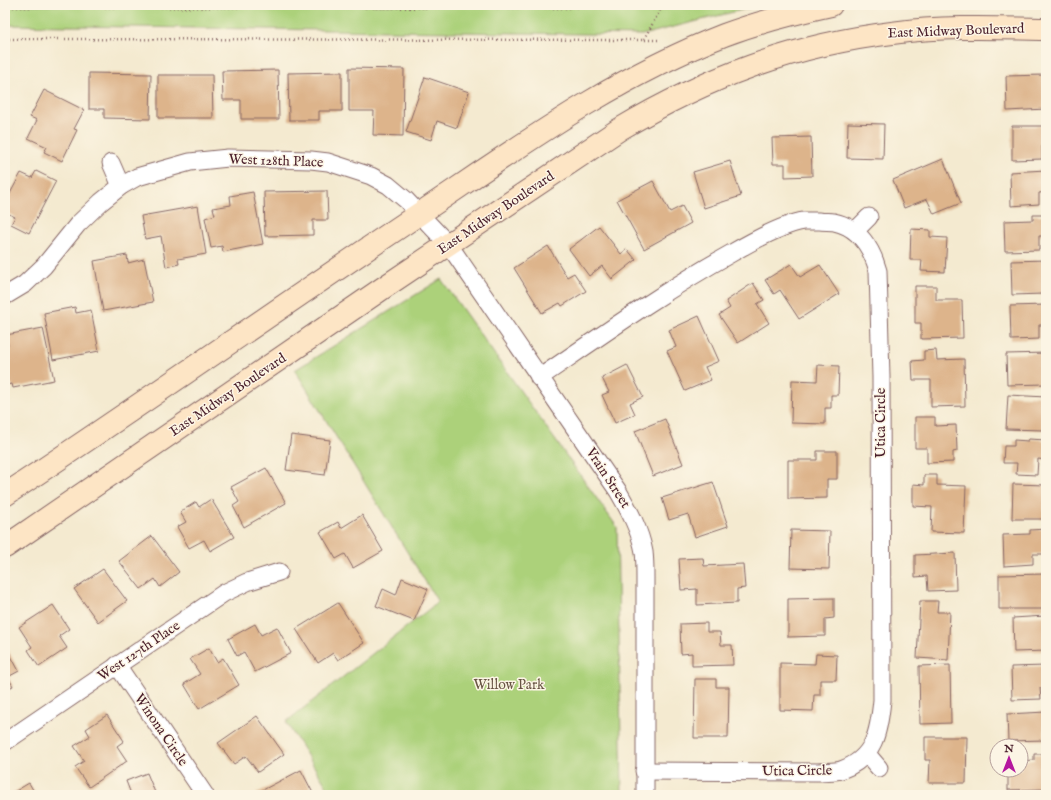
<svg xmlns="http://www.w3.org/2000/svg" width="1051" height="800" viewBox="0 0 1051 800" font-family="'IM FELL English',serif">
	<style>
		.green { fill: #acd17a; stroke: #7b7852 }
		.building { fill: #ddb48b }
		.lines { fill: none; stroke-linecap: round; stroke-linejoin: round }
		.street-casing { stroke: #866665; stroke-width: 19 }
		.secondary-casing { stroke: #866665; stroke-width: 24 }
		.path { stroke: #866665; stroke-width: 2.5; stroke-dasharray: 1 3; stroke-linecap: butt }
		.street { stroke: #fff; stroke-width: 17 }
		.secondary { stroke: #fde5c5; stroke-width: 22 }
		.labels { text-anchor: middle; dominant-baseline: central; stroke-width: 3; stroke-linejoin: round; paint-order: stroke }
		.street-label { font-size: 14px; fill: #4a1f2b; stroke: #fcf5e5 }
		.park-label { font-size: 14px; fill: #675443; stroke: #fcf5e5 }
	</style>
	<rect width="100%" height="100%" fill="#fcf5e5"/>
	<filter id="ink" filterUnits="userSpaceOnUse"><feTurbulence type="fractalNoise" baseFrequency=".025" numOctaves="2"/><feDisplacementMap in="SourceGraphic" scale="8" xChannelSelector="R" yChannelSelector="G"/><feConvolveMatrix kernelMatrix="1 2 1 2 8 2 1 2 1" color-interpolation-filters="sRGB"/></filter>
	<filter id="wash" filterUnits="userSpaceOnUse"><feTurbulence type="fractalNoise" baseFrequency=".012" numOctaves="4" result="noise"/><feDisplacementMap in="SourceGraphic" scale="16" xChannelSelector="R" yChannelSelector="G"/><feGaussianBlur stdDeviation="0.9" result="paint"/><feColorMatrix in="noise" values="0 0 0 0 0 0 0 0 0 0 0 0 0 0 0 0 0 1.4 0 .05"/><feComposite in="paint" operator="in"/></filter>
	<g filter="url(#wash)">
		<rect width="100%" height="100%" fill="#f4ead0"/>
		<g class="green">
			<polygon points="5,5 761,5 642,35 5,25"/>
			<polygon points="441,279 617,527 622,795 332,795 286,722 438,602 295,370"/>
		</g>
		<g id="blocks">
			<g class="building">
				<polygon points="349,68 404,69 403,136 373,135 374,111 349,111"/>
				<polygon points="278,70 279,119 241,119 241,100 223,100 222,71"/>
				<polygon points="342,72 342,111 319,111 319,120 289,120 288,73"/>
				<polygon points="89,73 151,74 150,119 104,118 104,109 89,109"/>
				<polygon points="158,75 212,75 213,118 158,118"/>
				<polygon points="1044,75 1044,89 1046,89 1046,109 1007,111 1006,76"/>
				<polygon points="425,77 469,92 457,128 437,121 431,140 406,132"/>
				<polygon points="44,90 84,110 74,129 77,130 62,161 44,152 47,147 28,138 37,120 30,117"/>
				<polygon points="848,123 884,124 883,159 847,158"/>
				<polygon points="1012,126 1046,126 1046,146 1042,146 1042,159 1012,160"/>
				<polygon points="811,137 812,176 785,177 785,164 773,164 772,138"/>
				<polygon points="943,159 961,203 934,214 927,199 904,208 893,180"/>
				<polygon points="730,161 741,196 704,208 693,172"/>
				<polygon points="1046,170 1046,192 1039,193 1039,204 1011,206 1010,172"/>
				<polygon points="36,171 56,181 29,233 11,224 15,217 5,212 5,203 21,173 32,178"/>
				<polygon points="653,181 670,212 682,206 691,223 644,249 617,200"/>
				<polygon points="327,191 328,220 313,220 313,235 265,236 264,192"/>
				<polygon points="253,192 263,244 223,252 222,246 211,248 205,218 215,215 213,208 231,205 230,196"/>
				<polygon points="198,206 206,254 178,259 179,264 166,267 161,236 145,239 141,216"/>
				<polygon points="1033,215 1046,215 1046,236 1039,236 1039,250 1005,251 1004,221 1033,220"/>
				<polygon points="599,226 621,254 627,249 636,260 612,279 602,266 589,276 569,249"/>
				<polygon points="911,229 930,230 930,237 947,238 945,272 921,271 922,260 910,260"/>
				<polygon points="548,246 567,277 574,273 586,291 562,306 560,303 542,313 514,268"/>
				<polygon points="127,255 128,263 144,259 153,302 103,311 94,261"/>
				<polygon points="1046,260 1046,287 1043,287 1043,294 1012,295 1011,261"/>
				<polygon points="791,264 800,277 820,265 839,294 799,319 780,290 774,294 765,280"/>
				<polygon points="753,283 764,300 757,304 769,323 738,343 719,315 730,308 726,301"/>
				<polygon points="915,286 936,286 936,300 962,300 963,338 921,339 921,323 915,323"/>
				<polygon points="1046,305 1046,325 1039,325 1039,339 1011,340 1010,306"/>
				<polygon points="75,307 76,313 91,310 99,351 53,360 44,313"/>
				<polygon points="699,316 719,361 705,367 711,380 685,391 667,351 676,347 669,330"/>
				<polygon points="43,328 54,380 13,388 12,384 5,385 5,346 8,345 6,335"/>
				<polygon points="936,350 937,360 964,359 965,406 931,407 931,380 913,380 912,361 924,360 924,351"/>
				<polygon points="1046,353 1046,384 1007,385 1006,354"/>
				<polygon points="627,365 643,397 630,403 635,414 615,423 602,395 609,392 602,378"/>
				<polygon points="818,365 839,366 838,395 831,395 831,408 825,408 825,424 791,423 792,380 817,381"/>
				<polygon points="1008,395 1046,397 1044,430 1006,429"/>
				<polygon points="915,417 935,417 935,426 956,425 957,451 953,452 953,462 927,463 927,448 915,448"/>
				<polygon points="665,419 683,464 653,476 635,431"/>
				<polygon points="291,435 330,440 325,475 286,470"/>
				<polygon points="1029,439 1046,440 1046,460 1038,459 1037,475 1016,474 1017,463 1003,463 1004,446 1014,446 1014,440 1028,441"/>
				<polygon points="817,451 837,451 837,479 827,479 827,498 788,499 788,460 817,460"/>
				<polygon points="266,468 286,503 244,527 233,506 239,502 231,487"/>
				<polygon points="924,475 937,475 937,485 966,486 964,533 931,532 932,507 913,506 913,484 924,485"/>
				<polygon points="713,482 728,526 695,537 688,514 669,520 662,498"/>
				<polygon points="1013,484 1046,485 1046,506 1044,506 1044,519 1012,519"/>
				<polygon points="211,499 234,537 210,551 204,540 189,548 177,527 186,522 180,512 196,502 199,507"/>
				<polygon points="362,515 383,551 353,568 345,554 336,559 320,532 338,522 341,528"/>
				<polygon points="1046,529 1046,554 1033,554 1033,564 1004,566 1003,535 1030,534 1030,530"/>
				<polygon points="791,530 830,531 829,569 790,568"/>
				<polygon points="152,536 179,572 160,587 155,579 141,589 119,561"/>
				<polygon points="955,553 956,590 928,591 927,576 915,577 915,555"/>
				<polygon points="703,558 704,566 743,564 745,588 737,589 737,603 697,605 697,589 681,590 679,559"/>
				<polygon points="103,569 127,601 98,622 74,589"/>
				<polygon points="1046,574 1046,609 999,609 999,575"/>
				<polygon points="402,578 428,589 414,621 376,606 383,589 396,595"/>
				<polygon points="834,598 834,618 825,619 825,636 788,637 788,599"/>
				<polygon points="920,601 938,601 937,612 950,612 948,660 917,658"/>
				<polygon points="338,603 364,643 338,660 333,653 318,663 296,629"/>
				<polygon points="53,605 69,629 59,636 67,648 39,667 28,650 32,647 19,627"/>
				<polygon points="1045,616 1046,651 1014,652 1013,618"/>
				<polygon points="707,623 707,632 720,632 721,645 732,645 733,665 692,666 692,653 681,654 680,624"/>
				<polygon points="255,624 261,635 277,627 291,653 255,672 244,652 237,656 228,639"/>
				<polygon points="5,645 19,671 8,677 13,686 5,690"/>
				<polygon points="209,648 217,662 223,658 239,685 199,709 184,684 200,674 190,659"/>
				<polygon points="816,654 837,655 836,680 820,680 820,695 814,695 813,711 780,710 780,663 815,664"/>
				<polygon points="950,665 951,723 920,724 919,666"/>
				<polygon points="1046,666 1046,688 1040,688 1041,699 1012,700 1011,667"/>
				<polygon points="695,679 716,679 716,687 729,687 728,738 694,738"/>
				<polygon points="1046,712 1046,723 1044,723 1045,740 1008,741 1007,714"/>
				<polygon points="107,715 124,741 117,746 127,761 89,787 75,767 84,761 74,746 90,736 86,729"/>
				<polygon points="257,716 284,754 258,772 246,756 234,764 218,743"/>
				<polygon points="925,737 967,737 966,783 929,783 930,760 925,760"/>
				<polygon points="1034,754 1046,754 1046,789 1008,790 1008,770 1021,770 1021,761 1034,760"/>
				<polygon points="301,770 314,795 258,795 257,793"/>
				<polygon points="147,773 156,795 128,795 131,794 126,781"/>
				<polygon points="29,783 36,795 9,795"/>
			</g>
		</g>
	</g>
	<g filter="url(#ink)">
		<use href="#blocks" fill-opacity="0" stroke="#866665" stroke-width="1"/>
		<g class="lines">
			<defs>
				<g id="street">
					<polyline points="111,163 121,186"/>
					<polyline points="855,231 869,217"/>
					<path d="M5 296 25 284 44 266 78 224 101 202 121 186 137 177 190 162 228 158 311 160 328 162 371 176 388 185 406 200 449 245 618 491C629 510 640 530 644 552 645 560 645 569 645 577V795"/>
					<path d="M539 378C602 335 664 291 730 254 749 243 783 224 804 221 809 221 814 221 819 221 824 222 830 221 834 222 859 227 872 249 878 271L881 377 882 700C879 731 875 758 841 770 835 772 826 771 819 772L644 771"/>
					<polyline points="117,665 205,795"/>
					<polyline points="5,742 224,593 247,582 279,572"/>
					<polyline points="867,754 879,768"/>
				</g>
				<g id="secondary">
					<path d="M5 495C144 403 280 307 419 214 516 149 613 78 724 35 759 22 794 13 831 5"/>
					<path d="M5 547 386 286 620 129C706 78 792 45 892 33 943 26 995 28 1046 29"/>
				</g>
			</defs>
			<use href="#street" class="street-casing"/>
			<use href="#secondary" class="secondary-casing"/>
			<g class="path">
				<polyline points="5,7 568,8 600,5"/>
				<polyline points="5,39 660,40"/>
				<polyline points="644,39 663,5"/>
			</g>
			<use href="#street" class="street"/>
			<use href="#secondary" class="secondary"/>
		</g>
	</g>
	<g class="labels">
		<g class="street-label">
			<text transform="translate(956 31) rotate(-2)">East Midway Boulevard</text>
			<text transform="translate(276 161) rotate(2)">West 128th Place</text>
			<text transform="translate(496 213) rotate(-34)">East Midway Boulevard</text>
			<text transform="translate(228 395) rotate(-34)">East Midway Boulevard</text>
			<text transform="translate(881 423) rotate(-90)">Utica Circle</text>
			<text transform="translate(608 478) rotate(57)">Vrain Street</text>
			<text transform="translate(139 651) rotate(-34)">West 127th Place</text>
			<text transform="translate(161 730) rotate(56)">Winona Circle</text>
			<text transform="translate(797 771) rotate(-1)">Utica Circle</text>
		</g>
		<g class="park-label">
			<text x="509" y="685">Willow Park</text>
		</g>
	</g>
	<rect width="1051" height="800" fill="none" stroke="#fcf5e5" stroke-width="20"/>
	<g transform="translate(1009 758)"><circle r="19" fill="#fcf5e5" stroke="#b59f9b"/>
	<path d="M0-3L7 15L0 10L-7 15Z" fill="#b5179e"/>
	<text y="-6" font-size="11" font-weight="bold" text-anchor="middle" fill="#4a1f2b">N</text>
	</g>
</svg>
